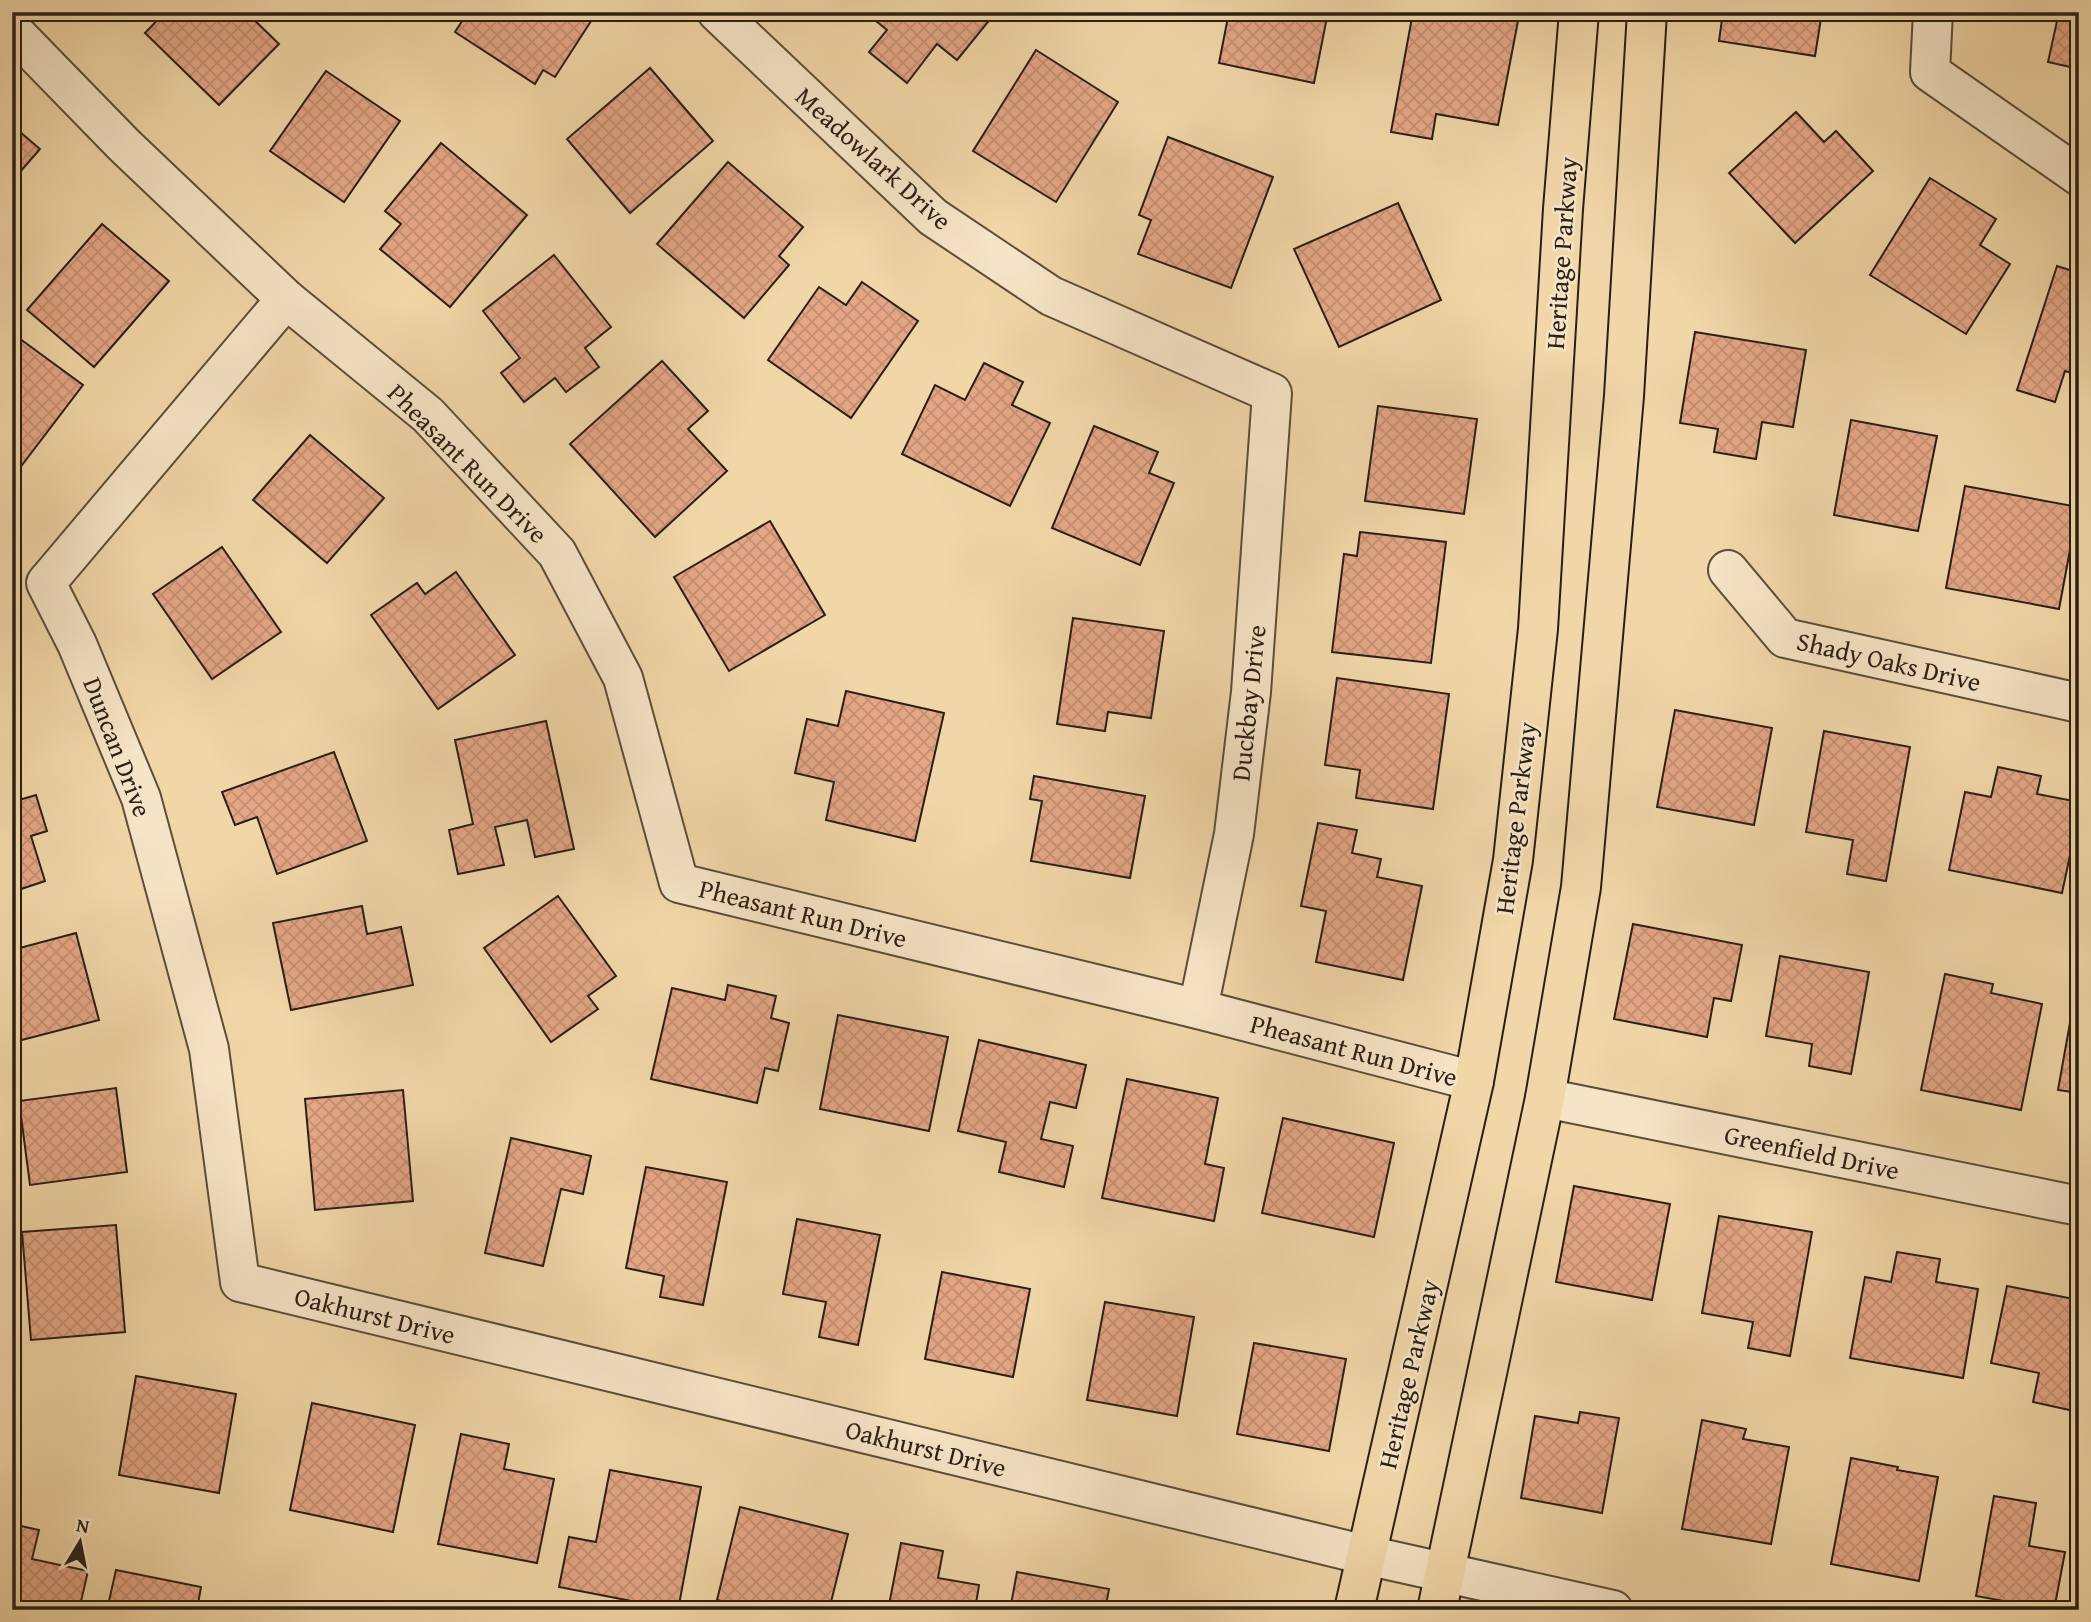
<svg xmlns="http://www.w3.org/2000/svg" width="2091" height="1622" viewBox="0 0 2091 1622" font-family="'Gentium Book Plus',serif">
	<style>
		.building { fill: url(#building-cross-hatch); stroke: #291f16; stroke-width: 2 }
		.lines { fill: none; stroke-linecap: round; stroke-linejoin: round }
		.minor-casing { stroke: #5b4d3a; stroke-width: 42 }
		.major-casing { stroke: #291f16; stroke-width: 42 }
		.minor { stroke: #f6e4c6; stroke-width: 38 }
		.major { stroke: #f1d6a7; stroke-width: 38 }
		.labels { text-anchor: middle; dominant-baseline: central; stroke-width: 5; stroke-linejoin: round; paint-order: stroke }
		.street-label { font-size: 26px; fill: #291f16; stroke: #f6e4c6 }
	</style>
	<defs>
		<pattern id="building-cross-hatch" width="8" height="8" patternUnits="userSpaceOnUse" patternTransform="scale(1.75)"><rect width="8" height="8" fill="#e4a685"/><path d="M0 0l8 8M0 8l8-8" fill="none" stroke="#c48e72"/></pattern>
	</defs>
	<rect width="100%" height="100%" fill="#f1d6a7"/>
	<filter id="stains"><feTurbulence type="fractalNoise" baseFrequency=".00286" numOctaves="4"/><feColorMatrix values="0 0 0 0 .2 0 0 0 0 .09 0 0 0 0 .02 0 0 0 .5 -.17"/></filter>
	<radialGradient id="worn" r=".72"><stop offset=".6" stop-color="#630" stop-opacity="0"/><stop offset="1" stop-color="#630" stop-opacity=".3"/></radialGradient>
	<g class="building">
		<polygon points="165,12 246,12 279,44 219,105 145,33"/>
		<polygon points="468,12 584,12 593,18 555,77 543,70 535,84 455,32"/>
		<polygon points="865,12 996,12 957,60 937,44 907,83 869,52 887,30"/>
		<polygon points="1229,12 1328,12 1314,83 1219,63"/>
		<polygon points="1413,12 1468,12 1518,21 1498,125 1436,114 1432,139 1391,132"/>
		<polygon points="1723,12 1822,12 1815,56 1719,41"/>
		<polygon points="2059,12 2079,12 2079,69 2048,62"/>
		<polygon points="1036,50 1118,102 1056,202 973,151"/>
		<polygon points="650,68 713,141 630,213 567,139"/>
		<polygon points="326,71 400,121 344,202 270,151"/>
		<polygon points="1796,112 1824,142 1836,131 1873,171 1795,243 1729,173"/>
		<polygon points="12,125 40,149 12,181"/>
		<polygon points="1168,137 1273,177 1231,288 1138,254 1151,220 1139,215"/>
		<polygon points="441,143 527,215 450,307 380,249 401,224 385,211"/>
		<polygon points="728,162 803,227 779,256 789,265 744,318 657,244"/>
		<polygon points="1930,178 1996,219 1980,245 2010,264 1966,334 1870,275"/>
		<polygon points="1398,203 1441,300 1339,347 1294,249"/>
		<polygon points="102,224 169,281 94,367 27,310"/>
		<polygon points="554,255 611,327 585,348 599,367 566,392 555,378 524,402 501,373 520,358 483,311"/>
		<polygon points="2057,266 2079,273 2079,375 2065,371 2055,402 2017,390"/>
		<polygon points="862,282 918,321 851,418 768,360 819,287 846,305"/>
		<polygon points="1695,332 1806,350 1793,427 1762,422 1756,459 1714,452 1718,429 1680,423"/>
		<polygon points="12,333 83,385 22,465 12,457"/>
		<polygon points="662,361 708,411 688,429 727,471 655,537 570,444"/>
		<polygon points="984,363 1023,382 1012,405 1050,423 1010,506 902,454 935,385 965,400"/>
		<polygon points="1378,406 1477,419 1464,514 1365,501"/>
		<polygon points="1851,420 1937,436 1918,531 1834,515"/>
		<polygon points="1094,426 1158,452 1149,473 1174,483 1140,565 1052,528"/>
		<polygon points="310,435 384,498 327,563 253,500"/>
		<polygon points="1965,486 2078,507 2059,609 1946,588"/>
		<polygon points="770,521 825,615 729,671 674,577"/>
		<polygon points="1360,532 1446,542 1431,663 1332,652 1344,554 1357,556"/>
		<polygon points="222,547 281,632 212,679 153,594"/>
		<polygon points="456,572 515,655 438,709 371,615 417,583 425,594"/>
		<polygon points="1073,618 1164,631 1151,718 1108,712 1105,731 1057,724"/>
		<polygon points="1337,678 1449,694 1433,809 1356,798 1360,770 1325,765"/>
		<polygon points="846,691 944,713 915,841 826,820 834,782 795,773 807,719 838,726"/>
		<polygon points="1675,710 1772,728 1754,825 1657,807"/>
		<polygon points="546,721 574,849 535,857 527,820 495,827 504,865 458,874 449,830 473,824 455,740"/>
		<polygon points="1824,731 1910,747 1886,881 1847,874 1853,840 1806,832"/>
		<polygon points="334,752 367,841 277,874 257,817 235,825 222,792"/>
		<polygon points="1998,767 2041,776 2037,794 2079,802 2079,813 2062,893 1949,870 1965,792 1991,797"/>
		<polygon points="1034,776 1145,796 1130,878 1031,861 1042,801 1030,799"/>
		<polygon points="36,795 47,831 31,836 45,881 12,892 12,802"/>
		<polygon points="1318,823 1357,830 1352,853 1381,859 1377,877 1422,886 1403,980 1316,962 1326,911 1301,906"/>
		<polygon points="558,896 616,976 588,996 598,1009 551,1042 484,948"/>
		<polygon points="362,906 367,934 401,927 413,985 291,1010 273,923"/>
		<polygon points="1633,924 1742,945 1731,1001 1714,998 1707,1037 1614,1019"/>
		<polygon points="76,933 99,1020 14,1042 12,1034 12,950"/>
		<polygon points="1780,956 1869,972 1851,1074 1809,1066 1812,1044 1766,1036"/>
		<polygon points="1945,974 1993,984 1991,993 2042,1004 2021,1110 1921,1090"/>
		<polygon points="728,985 776,996 771,1018 789,1023 778,1071 765,1068 757,1103 651,1079 672,988 725,1000"/>
		<polygon points="2073,1006 2079,1007 2079,1093 2058,1090"/>
		<polygon points="838,1015 948,1037 929,1131 820,1109"/>
		<polygon points="979,1040 1086,1065 1076,1108 1050,1102 1041,1139 1073,1146 1064,1187 999,1172 1006,1142 958,1131"/>
		<polygon points="1127,1079 1218,1098 1205,1164 1224,1168 1214,1221 1102,1198"/>
		<polygon points="116,1088 127,1172 30,1185 19,1101"/>
		<polygon points="403,1090 413,1201 315,1210 305,1099"/>
		<polygon points="1283,1118 1394,1143 1374,1237 1262,1213"/>
		<polygon points="511,1138 591,1156 583,1194 561,1189 543,1266 485,1253"/>
		<polygon points="646,1167 727,1182 703,1305 660,1297 664,1276 626,1268"/>
		<polygon points="1574,1186 1670,1204 1652,1300 1556,1282"/>
		<polygon points="1719,1216 1812,1232 1790,1356 1748,1348 1753,1322 1702,1313"/>
		<polygon points="797,1219 880,1235 858,1345 819,1337 826,1302 783,1294"/>
		<polygon points="116,1225 125,1332 31,1340 22,1232"/>
		<polygon points="1897,1252 1940,1259 1936,1282 1978,1289 1963,1378 1850,1358 1865,1277 1891,1282"/>
		<polygon points="942,1272 1030,1289 1013,1377 925,1359"/>
		<polygon points="2007,1286 2079,1300 2079,1388 2074,1411 2033,1402 2039,1373 1991,1363"/>
		<polygon points="1105,1302 1194,1317 1177,1416 1087,1400"/>
		<polygon points="1254,1343 1346,1359 1329,1451 1237,1434"/>
		<polygon points="136,1376 236,1394 219,1493 119,1475"/>
		<polygon points="312,1403 415,1425 393,1532 290,1510"/>
		<polygon points="1580,1412 1619,1418 1602,1513 1521,1498 1535,1416 1578,1423"/>
		<polygon points="1702,1420 1746,1429 1743,1439 1789,1447 1771,1544 1682,1529"/>
		<polygon points="461,1434 509,1444 504,1469 554,1479 537,1563 438,1544"/>
		<polygon points="1851,1458 1898,1467 1897,1470 1938,1477 1919,1581 1831,1564"/>
		<polygon points="610,1470 701,1487 678,1610 559,1587 569,1537 596,1542"/>
		<polygon points="1994,1496 2036,1503 2029,1546 2065,1552 2054,1610 1976,1596"/>
		<polygon points="740,1507 848,1534 829,1610 758,1610 717,1600"/>
		<polygon points="12,1524 39,1530 32,1559 88,1571 79,1610 12,1610"/>
		<polygon points="901,1543 943,1551 938,1578 979,1585 975,1610 888,1610"/>
		<polygon points="116,1570 201,1587 197,1610 107,1610"/>
		<polygon points="1017,1572 1109,1589 1105,1610 1010,1610"/>
	</g>
	<g class="lines">
		<defs>
			<g id="minor">
				<polyline points="717,12 933,217 1051,296 1272,393 1251,692 1234,834 1198,1009"/>
				<polyline points="1933,12 1930,72 2079,176"/>
				<polyline points="12,30 124,145 286,299 428,415 557,553 623,678 679,883 1198,1009 1474,1081"/>
				<polyline points="286,299 46,583 77,644 141,798 209,1049 240,1282 1366,1555 1613,1610"/>
				<polyline points="1728,570 1785,638 2079,703"/>
				<polyline points="1545,1098 2079,1206"/>
			</g>
			<g id="major">
				<polyline points="1354,1610 1474,1081 1513,860 1538,629 1563,209 1579,12"/>
				<polyline points="1437,1610 1545,1098 1581,887 1624,396 1647,12"/>
			</g>
		</defs>
		<use href="#minor" class="minor-casing"/>
		<use href="#major" class="major-casing"/>
		<use href="#minor" class="minor"/>
		<use href="#major" class="major"/>
	</g>
	<g class="labels">
		<g class="street-label">
			<text transform="translate(874 158) rotate(42)">Meadowlark Drive</text>
			<text transform="translate(1561 253) rotate(-86)">Heritage Parkway</text>
			<text transform="translate(468 463) rotate(45)">Pheasant Run Drive</text>
			<text transform="translate(1889 661) rotate(13)">Shady Oaks Drive</text>
			<text transform="translate(1248 703) rotate(-84)">Duckbay Drive</text>
			<text transform="translate(118 747) rotate(69)">Duncan Drive</text>
			<text transform="translate(1515 818) rotate(-83)">Heritage Parkway</text>
			<text transform="translate(803 913) rotate(14)">Pheasant Run Drive</text>
			<text transform="translate(1354 1050) rotate(15)">Pheasant Run Drive</text>
			<text transform="translate(1812 1152) rotate(12)">Greenfield Drive</text>
			<text transform="translate(375 1315) rotate(14)">Oakhurst Drive</text>
			<text transform="translate(1408 1374) rotate(-77)">Heritage Parkway</text>
			<text transform="translate(926 1448) rotate(14)">Oakhurst Drive</text>
		</g>
	</g>
	<rect width="2091" height="1622" fill="none" stroke="#f1d6a7" stroke-width="42"/>
	<rect x="14" y="14" width="2063" height="1594" fill="none" stroke="#291f16" stroke-width="3.5"/>
	<rect x="21" y="21" width="2049" height="1580" fill="none" stroke="#291f16" stroke-width="2"/>
	<g transform="translate(80 1542) rotate(10)" stroke="#f6e4c6" stroke-width="5" paint-order="stroke">
	<path d="M0-5L12 26L0 18L-12 26Z" fill="#291f16"/>
	<text y="-10" font-size="19" font-weight="bold" text-anchor="middle" fill="#291f16">N</text>
	</g>
	<rect width="100%" height="100%" filter="url(#stains)"/>
	<rect width="100%" height="100%" fill="url(#worn)"/>
</svg>
